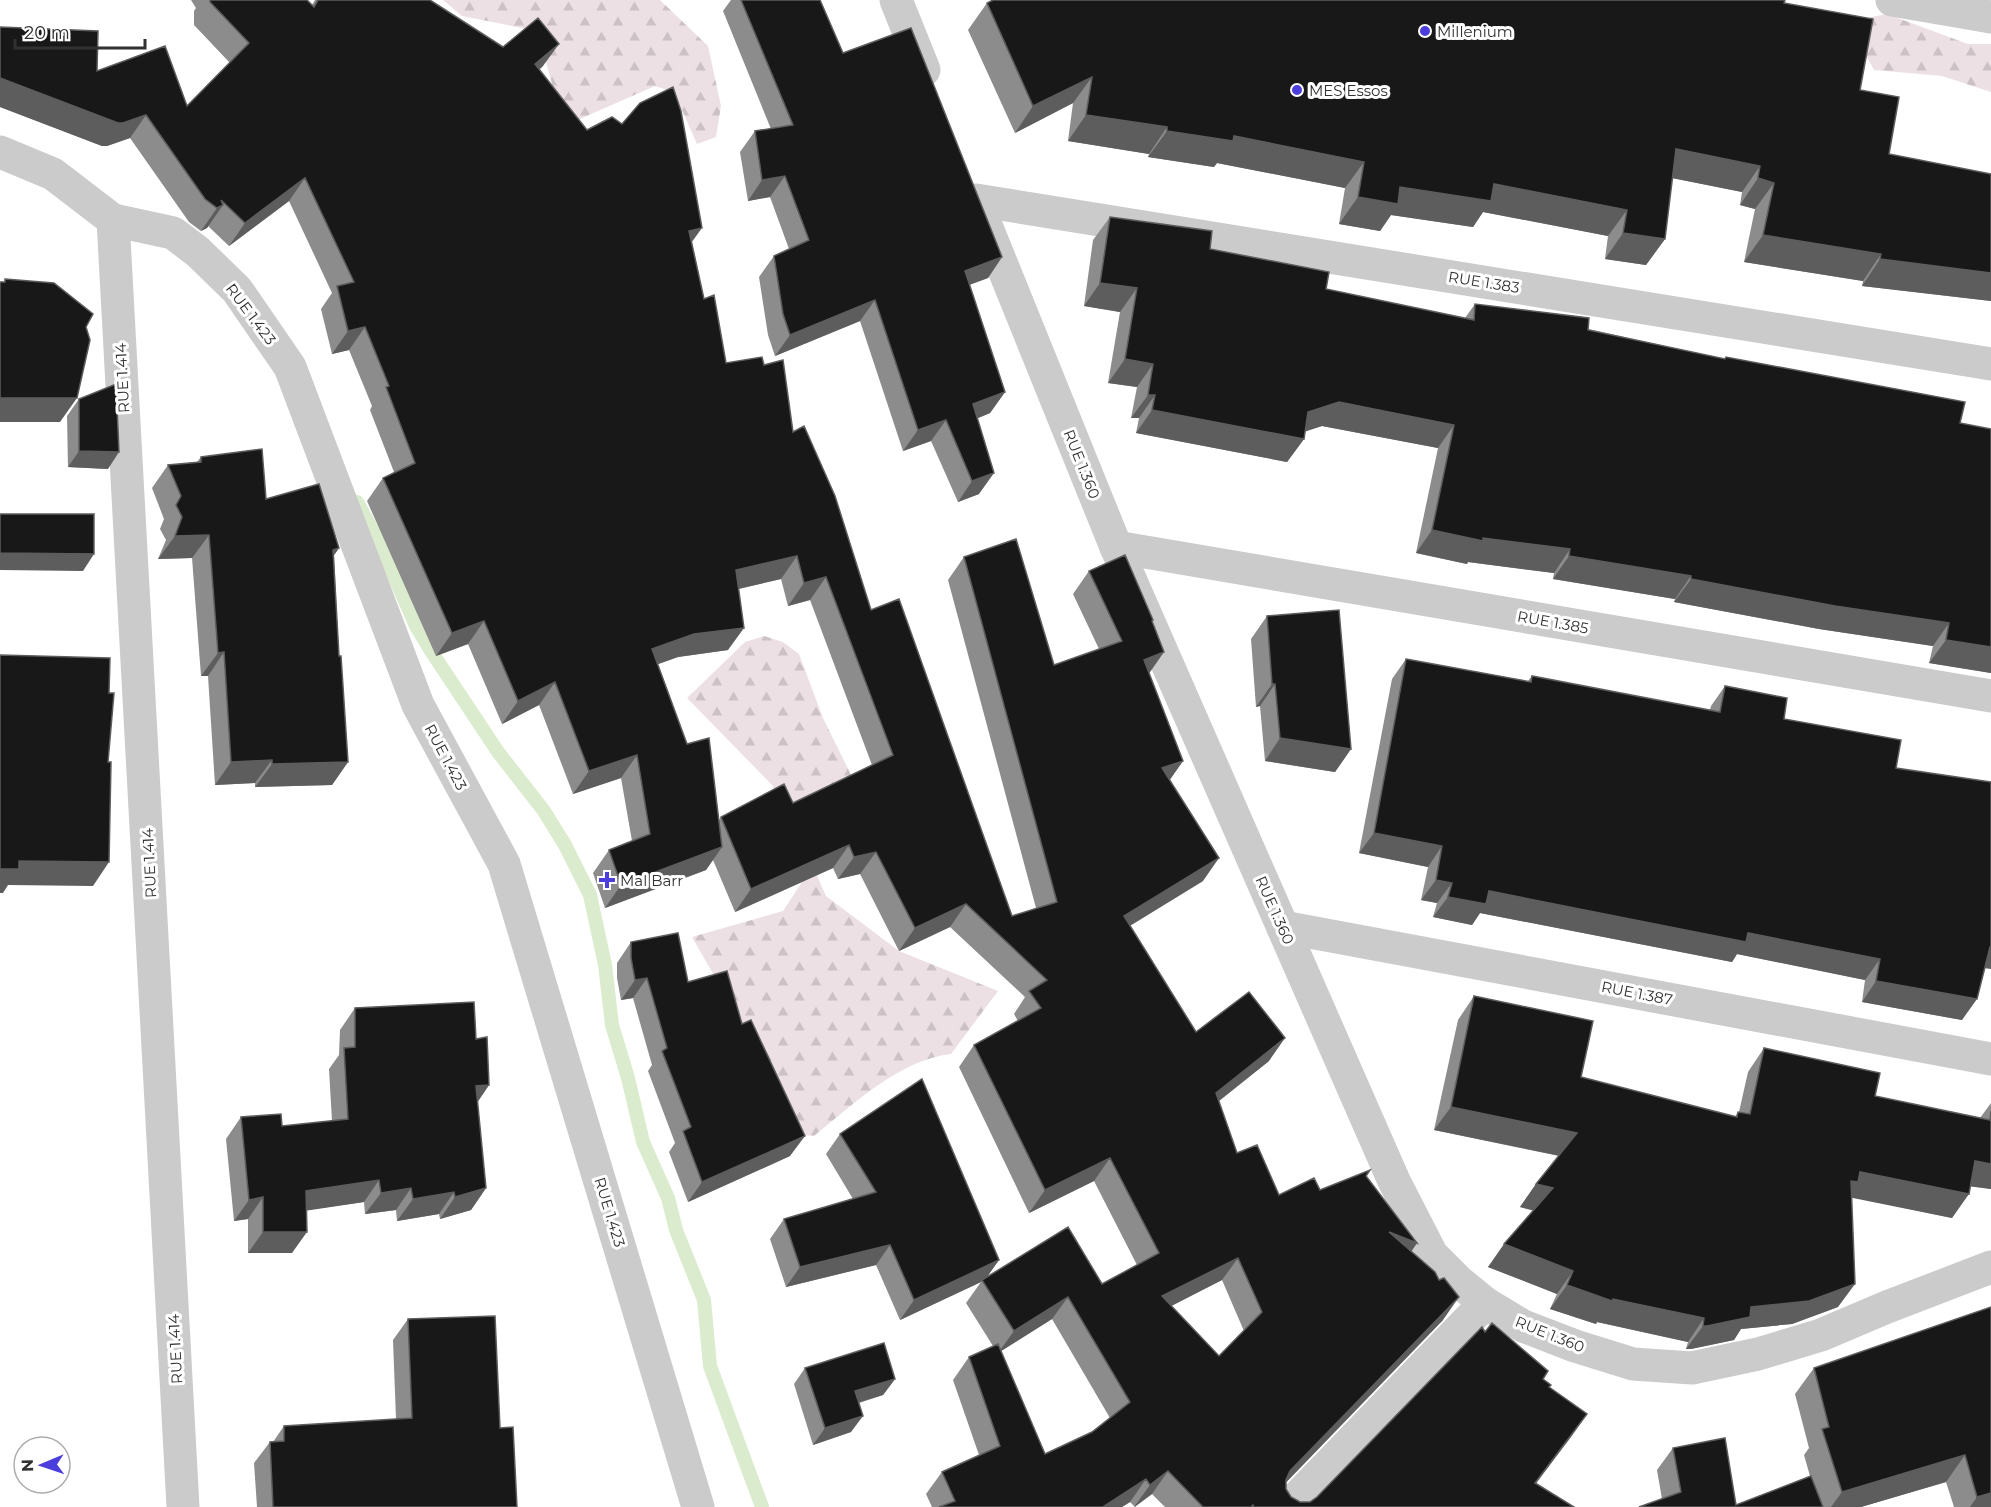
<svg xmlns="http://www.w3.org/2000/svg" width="1991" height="1507" viewBox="0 0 1991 1507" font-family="Montserrat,sans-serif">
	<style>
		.forest { fill: url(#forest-firs) }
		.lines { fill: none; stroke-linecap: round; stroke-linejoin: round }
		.stream { stroke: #dbebce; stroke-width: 14 }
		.street { stroke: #cbcbcb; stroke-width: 33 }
		.wall { fill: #8c8c8c; fill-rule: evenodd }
		.shaded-wall { fill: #5d5d5d }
		.building { fill: #181818; stroke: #5d5d5d; stroke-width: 1.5; fill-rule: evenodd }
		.poi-dot { fill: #4b3edc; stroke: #fff; stroke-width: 2 }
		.labels { text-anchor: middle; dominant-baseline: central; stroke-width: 6; stroke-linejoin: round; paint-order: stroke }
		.poi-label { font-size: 15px; fill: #313131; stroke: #fff; text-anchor: start }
		.street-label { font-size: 15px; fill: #313131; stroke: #fff }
	</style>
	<defs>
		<pattern id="forest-firs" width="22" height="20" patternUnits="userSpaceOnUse" patternTransform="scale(1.5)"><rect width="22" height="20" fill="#ede0e5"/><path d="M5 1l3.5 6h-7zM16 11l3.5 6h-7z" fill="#ccc1c5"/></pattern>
	</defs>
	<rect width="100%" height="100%" fill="#fff"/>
	<g class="forest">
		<polygon points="443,0 660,0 708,46 721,106 716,137 697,144 674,92 655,86 564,126 537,31 462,16"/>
		<polygon points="1887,14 1968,44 1991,44 1991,92 1942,76 1874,70 1852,29 1856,20"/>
		<path d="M764 636 783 642 799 654 823 718 857 787 801 840 826 896 899 951 998 991 951 1054C899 1060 854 1104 814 1136L793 1134 779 1089 692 937 783 911 802 882 799 863 773 786 687 698 745 642Z"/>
	</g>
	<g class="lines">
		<polyline class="stream" points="357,502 381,546 416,626 431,651 498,752 544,811 565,845 590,895 605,965 612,1025 628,1078 643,1142 668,1198 676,1230 704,1300 710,1366 762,1507"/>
		<g class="street">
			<polyline points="896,0 924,70"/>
			<polyline points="1892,0 1991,17"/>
			<polyline points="0,152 53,174 113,220 173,233 198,252 237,290 290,367 418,705 504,864 698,1507"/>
			<polyline points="976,200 1991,364"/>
			<polyline points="983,218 1116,547 1394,1181 1432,1255 1458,1281 1485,1303 1523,1326 1575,1346 1633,1364 1692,1368 1758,1354 1821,1335 1887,1307 1991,1267"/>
			<polyline points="113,220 183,1507"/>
			<polyline points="1116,547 1991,696"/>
			<polyline points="1283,927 1991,1059"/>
			<polyline points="1288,1507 1485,1303"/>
		</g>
	</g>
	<g class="wall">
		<path d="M191 0H307L312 5 315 0H430L503 47 543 66 539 70 587 130 692 242 704 299 726 363 764 365 871 610 1012 916 1036 908 948 580 964 557 1054 665 1099 649 1073 594 1089 571 1153 620 1152 622 1149 674 1183 761 1169 780 1203 881 1130 926 1196 1032 1269 1061 1219 1101 1237 1153 1279 1195 1320 1190 1366 1176 1417 1243 1411 1252 1443 1320 1286 1482V1489L1291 1497 1300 1502H1310L1317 1497 1485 1332 1543 1379 1549 1388 1587 1414 1536 1483 1574 1507H1165L1152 1494 1135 1507 1130 1502 1122 1507H932L926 1494 942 1472 979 1455 953 1380 969 1357 993 1346 966 1303 981 1282 900 1320 876 1265 786 1287 770 1239 784 1219 853 1199 826 1154 840 1134 999 1260 986 1277 1102 1284 1137 1265 1094 1181 1029 1213 959 1067 974 1045 1018 1021 1014 1014 1025 997 950 927 899 951 860 874 838 879 833 868 735 912 713 860 706 870 605 908 593 873 609 850 632 841 621 778 573 794 539 705 502 724 468 644 436 656 367 501 383 478 394 472 370 410 372 406 349 350 332 354 321 309 332 293 289 201 229 246 208 226 207 228 201 231 189 222 130 138 107 146H102L0 107V27L97 71 187 106 230 63 194 25V11L196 8ZM781 579 788 606 810 600 872 765 793 803 721 817 719 820 687 744 658 664 678 657 728 650 739 589ZM1222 1280 1244 1331 1219 1356 1171 1306ZM1052 1319 1110 1418 1092 1432 1045 1454 1001 1351Z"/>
		<polygon points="731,0 820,0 843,53 1002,257 988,278 969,285 1005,392 990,413 978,418 979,494 958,502 931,441 903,451 860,321 775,356 768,335 759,277 774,256 789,249 770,197 748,201 740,152 755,131 771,129 723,11"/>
		<polygon points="987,3 1784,3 1860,90 1889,154 1991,174 1991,301 1862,286 1863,281 1744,262 1755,209 1740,205 1742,192 1672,178 1665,239 1646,265 1605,259 1608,236 1483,212 1473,227 1391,215 1380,231 1339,224 1345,188 1217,163 1214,167 1148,157 1149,154 1068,141 1073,103 1015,133 968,30"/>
		<polygon points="1110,217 1210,249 1326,289 1465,318 1475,304 1724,359 1726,357 1960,423 1991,673 1929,663 1933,646 1819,629 1674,602 1675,599 1553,579 1554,573 1468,562 1467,564 1416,553 1438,448 1322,426 1305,431 1304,439 1287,462 1136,433 1139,418 1131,418 1137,387 1108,383 1120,312 1084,306 1093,240"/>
		<polygon points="79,399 108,469 68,467 67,416"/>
		<polygon points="201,457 339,548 334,555 339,656 348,762 332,785 255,787 255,783 215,785 208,676 201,676 192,558 158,559 166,540 160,529 164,519 152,488 168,465 197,462"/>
		<polygon points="1267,616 1351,749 1335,772 1265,761 1260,706 1256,707 1251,639"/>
		<polygon points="1406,659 1528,681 1532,676 1710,710 1711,706 1725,686 1784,719 1896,768 1984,968 1962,1020 1862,1002 1865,980 1737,954 1732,962 1480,913 1472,925 1433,917 1437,903 1421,900 1428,867 1359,853 1392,679"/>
		<polygon points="631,942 688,982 742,1024 790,1156 688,1202 669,1152 675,1143 648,1071 652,1065 633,998 621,1000 617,978 617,963"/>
		<polygon points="1474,996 1581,1077 1735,1117 1738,1112 1739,1112 1748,1072 1764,1048 1875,1096 1980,1118 1991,1103 1991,1189 1970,1186 1952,1218 1852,1197 1838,1307 1792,1324 1741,1329 1734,1340 1691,1349 1686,1349 1688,1342 1597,1322 1596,1324 1550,1309 1557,1294 1488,1267 1534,1211 1520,1207 1536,1184 1559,1156 1434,1130 1458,1020"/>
		<polygon points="355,1008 476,1039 489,1085 477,1103 486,1188 471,1210 440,1219 439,1214 397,1221 396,1210 365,1214 364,1202 307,1210 292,1253 248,1253 248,1219 234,1221 226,1139 241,1117 282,1126 332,1121 329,1069 339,1055 340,1030"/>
		<polygon points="1991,1307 1991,1507 1954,1507 1946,1482 1861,1507 1639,1507 1662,1499 1657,1470 1673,1448 1736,1505 1810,1476 1804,1455 1809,1448 1795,1394 1814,1368"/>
		<polygon points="408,1319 500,1428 517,1507 257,1507 254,1463 270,1442 273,1442 284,1426 396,1419 393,1340"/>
		<polygon points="805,1368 895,1379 883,1395 859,1403 851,1432 813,1445 794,1384"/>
	</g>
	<g class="shaded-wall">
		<polygon points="559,44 543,66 519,87 535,64"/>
		<polygon points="1092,77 1073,103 1015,133 1033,106"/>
		<polygon points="0,78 146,115 130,138 107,146 102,146 0,107"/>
		<polygon points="1086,115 1167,127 1149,154 1068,141"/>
		<polygon points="1167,131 1234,136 1364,162 1345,188 1217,163 1214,167 1148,157"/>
		<polygon points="1676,149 1760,166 1742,192 1657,175"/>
		<polygon points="785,176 770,197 748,201 762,180"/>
		<polygon points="305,178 289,201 229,246 245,223"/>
		<polygon points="1758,178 1774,183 1755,209 1740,205"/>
		<polygon points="1494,184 1627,210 1608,236 1483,212 1473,227 1391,215 1380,231 1339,224 1358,197 1400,187"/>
		<polygon points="223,205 207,228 201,231 217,208"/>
		<polygon points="702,228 686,250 689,231"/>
		<polygon points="1623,233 1665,239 1646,265 1605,259"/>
		<polygon points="1763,235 1881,254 1863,281 1744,262"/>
		<polygon points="1002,257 988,278 950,292 965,271"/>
		<polygon points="1880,259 1991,273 1991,301 1862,286"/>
		<polygon points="1100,283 1137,288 1120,312 1084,306"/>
		<polygon points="875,300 860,321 775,356 790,335"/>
		<polygon points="365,327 349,350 332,354 348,331"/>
		<polygon points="1125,359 1153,364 1137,387 1108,383"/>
		<polygon points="1005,392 990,413 959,426 973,404"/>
		<polygon points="1148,395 1155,395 1139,418 1131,418"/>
		<polygon points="0,398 77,398 60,422 0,422"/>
		<polygon points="1339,402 1454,425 1438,448 1322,426 1292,436 1308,412"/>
		<polygon points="1152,410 1304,439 1287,462 1136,433"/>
		<polygon points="946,420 931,441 903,451 918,430"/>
		<polygon points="79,451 119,452 108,469 68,467"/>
		<polygon points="994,473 979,494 958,502 972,481"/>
		<polygon points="1432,530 1570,549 1554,573 1468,562 1467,564 1416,553"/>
		<polygon points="209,535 192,558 158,559 175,536"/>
		<polygon points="339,548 323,571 333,550"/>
		<polygon points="0,553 94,554 83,571 0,570"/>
		<polygon points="797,556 781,579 720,593 736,570"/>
		<polygon points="1569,556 1691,576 1675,599 1553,579"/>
		<polygon points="826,577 810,600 788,606 804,583"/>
		<polygon points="1691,579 1949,623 1933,646 1819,629 1674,602"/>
		<polygon points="484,621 468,644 436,656 452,633"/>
		<polygon points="744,628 728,650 678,657 636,672 652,649 694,634"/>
		<polygon points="1946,640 1991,647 1991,673 1929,663"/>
		<polygon points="224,652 208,676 201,676 218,653"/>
		<polygon points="1164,652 1148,675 1144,660"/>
		<polygon points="555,682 539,705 502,724 518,701"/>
		<polygon points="1272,684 1275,684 1260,706 1256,707"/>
		<polygon points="1280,738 1351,749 1335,772 1265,761"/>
		<polygon points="637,755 621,778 573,794 589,771"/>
		<polygon points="272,760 255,783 215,785 231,762"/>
		<polygon points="1183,761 1167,784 1162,768"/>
		<polygon points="348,762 332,785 255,787 272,764"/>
		<polygon points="1374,833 1442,846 1428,867 1359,853"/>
		<polygon points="849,845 833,868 735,912 751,889"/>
		<polygon points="722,847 706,870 605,908 621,885"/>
		<polygon points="876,852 860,874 838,879 854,857"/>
		<polygon points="1219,858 1203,881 1108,939 1124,916"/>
		<polygon points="19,861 109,862 93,886 8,885 3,893 0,893 0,869"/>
		<polygon points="1436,880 1452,883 1437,903 1421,900"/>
		<polygon points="1489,891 1748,933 1880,959 1865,980 1737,954 1732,962 1480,913 1472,925 1433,917 1448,897"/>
		<polygon points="966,904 950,927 899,951 915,928"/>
		<polygon points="1990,947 1991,947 1991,969 1976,967"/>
		<polygon points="647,978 633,998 621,1000 635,980"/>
		<polygon points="1876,981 1977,999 1962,1020 1862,1002"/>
		<polygon points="1285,1038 1269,1061 1200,1116 1216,1093"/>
		<polygon points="489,1085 474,1107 476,1086"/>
		<polygon points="1451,1107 1577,1133 1561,1156 1434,1130"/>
		<polygon points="805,1136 790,1156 688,1202 702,1182"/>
		<polygon points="1110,1158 1094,1181 1029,1213 1045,1190"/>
		<polygon points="1975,1161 1991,1164 1991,1189 1959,1185"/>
		<polygon points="1860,1172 1969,1194 1952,1218 1848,1197 1851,1181"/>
		<polygon points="379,1180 364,1202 291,1213 306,1191"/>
		<polygon points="1536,1184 1553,1188 1537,1211 1520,1207"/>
		<polygon points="411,1188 396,1210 365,1214 381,1193"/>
		<polygon points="486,1188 471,1210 440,1219 455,1197"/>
		<polygon points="454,1192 439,1214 397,1221 413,1199"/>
		<polygon points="263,1197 248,1219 234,1221 249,1200"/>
		<polygon points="263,1232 307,1232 292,1253 248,1253"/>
		<polygon points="1389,1232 1417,1243 1401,1266"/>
		<polygon points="1504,1244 1573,1271 1557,1294 1488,1267"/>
		<polygon points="890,1245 876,1265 786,1287 800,1267"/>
		<polygon points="1238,1258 1222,1280 1146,1319 1162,1296"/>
		<polygon points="999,1260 985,1280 982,1280 981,1282 900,1320 914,1300"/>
		<polygon points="1855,1284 1838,1307 1792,1324 1741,1329 1734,1340 1691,1349 1686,1349 1703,1326 1751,1307"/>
		<polygon points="1567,1285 1613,1299 1704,1318 1688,1342 1597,1322 1596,1324 1550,1309"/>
		<polygon points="1068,1297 1052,1319 998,1353 1014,1331"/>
		<polygon points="1459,1297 1443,1320 1275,1494 1290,1471"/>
		<polygon points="895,1379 883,1395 844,1407 855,1391"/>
		<polygon points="1587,1414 1571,1437 1519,1506 1535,1483"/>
		<polygon points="863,1416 851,1432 813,1445 825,1428"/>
		<polygon points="1965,1455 1946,1482 1861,1507 1831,1507 1842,1492"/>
		<polygon points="1168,1471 1152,1494 1134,1507 1150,1485"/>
		<polygon points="1146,1479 1130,1502 1122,1507 1103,1507"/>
		<polygon points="1991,1493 1991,1507 1970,1507 1977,1497"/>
	</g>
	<g class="building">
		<path d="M210 0H307L314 7 318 0H430L503 47 538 18 559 44 535 64 587 130 612 117 622 124 640 103 673 87 681 111 702 228 689 231 704 299 714 295 726 363 762 357 764 365 783 360 793 432 804 426 835 496 871 610 899 599 1012 916 1057 902 964 557 1016 539 1054 665 1122 641 1089 571 1125 555 1153 620 1152 621 1164 652 1144 660 1183 761 1162 768 1219 858 1124 916 1196 1032 1249 992 1285 1038 1216 1093 1237 1153 1257 1145 1279 1195 1314 1178 1320 1190 1370 1170 1366 1176 1417 1243 1389 1232 1435 1272 1439 1280 1444 1278 1459 1297 1290 1471 1286 1480V1489L1291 1497 1300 1502H1310L1317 1497 1482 1327 1485 1332 1492 1323 1548 1371 1543 1379 1551 1385 1549 1387 1587 1414 1535 1483 1574 1507H1254L1253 1505 1251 1507H1203L1168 1471 1150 1485 1146 1479 1103 1507H939L955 1501 942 1472 1000 1446 969 1357 998 1344 1045 1454 1092 1432 1130 1402 1068 1297 1014 1331 982 1280 1068 1227 1102 1284 1159 1253 1110 1158 1045 1190 974 1045 1041 1008 1029 991 1047 980 966 904 915 928 876 852 854 857 849 845 751 889 721 817 784 784 793 803 893 755 826 577 804 583 797 556 736 570 744 628 694 634 652 649 687 744 709 738 722 847 621 885 609 850 650 834 637 755 589 771 555 682 518 701 484 621 452 633 383 478 415 463 386 387 389 386 365 327 348 331 337 286 354 282 305 178 245 223 221 200 223 205 217 208 205 199 146 115 123 123H118L0 78V27L98 31 97 71 165 46 187 106 249 43 210 2ZM1238 1258 1262 1312 1219 1356 1162 1296Z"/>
		<polygon points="741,0 820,0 843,53 911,28 1002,257 965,271 1005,392 973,404 994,473 972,481 946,420 918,430 875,300 790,335 783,314 774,256 809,240 785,176 762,180 755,131 793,125"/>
		<polygon points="993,0 1785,0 1784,3 1873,19 1860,90 1899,97 1889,154 1991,174 1991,273 1880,259 1881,254 1763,235 1774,183 1758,178 1760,166 1676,149 1665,239 1623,233 1627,210 1494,184 1491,201 1400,187 1398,204 1358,197 1364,162 1234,136 1233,141 1167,131 1167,127 1086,115 1092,77 1033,106 987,3"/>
		<polygon points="1110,217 1212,231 1210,249 1329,272 1326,289 1474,320 1475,304 1589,318 1588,330 1725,359 1726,357 1965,402 1960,423 1991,429 1991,647 1946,640 1949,623 1835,606 1691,579 1691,576 1569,556 1570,549 1483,538 1483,541 1432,530 1454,425 1339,402 1308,412 1304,439 1152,410 1155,395 1148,395 1153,364 1125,359 1137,288 1100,283"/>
		<polygon points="5,279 54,283 93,314 86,327 90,340 77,398 0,398 0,282 5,282"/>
		<polygon points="116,384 119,452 79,451 79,399"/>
		<polygon points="262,449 266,499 319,484 339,548 333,550 339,656 341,656 348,762 272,764 272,760 231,762 224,652 218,653 209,535 175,536 182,517 176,505 181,496 168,465 201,462 201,457"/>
		<polygon points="0,514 94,514 94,554 0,553"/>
		<polygon points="1339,610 1351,749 1280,738 1275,684 1272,684 1267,616"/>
		<polygon points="0,655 110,658 109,693 114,693 108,762 111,762 109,862 19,861 19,869 0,869"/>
		<polygon points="1406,659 1531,682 1532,676 1720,712 1725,686 1787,698 1784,719 1901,740 1896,768 1991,782 1991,947 1990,947 1977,999 1876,981 1880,959 1748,933 1746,942 1489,891 1486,904 1448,897 1452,883 1436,880 1442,846 1374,833"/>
		<polygon points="678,933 688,982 727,971 742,1024 751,1020 805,1136 702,1182 683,1131 691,1127 662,1051 667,1048 647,978 635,980 631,958 631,942"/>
		<polygon points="1474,996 1593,1021 1581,1077 1737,1117 1738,1112 1750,1114 1764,1048 1880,1073 1875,1096 1990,1120 1991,1111 1991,1164 1975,1161 1969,1194 1860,1172 1858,1182 1851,1181 1855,1284 1809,1301 1751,1307 1750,1317 1707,1326 1703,1326 1704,1318 1613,1299 1612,1301 1567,1285 1573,1271 1504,1244 1553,1188 1536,1184 1577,1133 1451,1107"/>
		<polygon points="474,1002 476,1039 487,1037 489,1085 476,1086 486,1188 455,1197 454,1192 413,1199 411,1188 381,1193 379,1180 306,1191 307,1232 263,1232 263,1197 249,1200 241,1117 281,1114 282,1126 348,1119 344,1048 355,1047 355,1008"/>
		<polygon points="922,1079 999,1260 914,1300 890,1245 800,1267 784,1219 876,1192 840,1134"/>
		<polygon points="1991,1307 1991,1493 1977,1497 1965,1455 1842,1492 1822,1429 1829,1427 1814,1368"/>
		<polygon points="495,1316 500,1428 513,1427 517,1507 273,1507 270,1442 284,1441 284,1426 412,1418 408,1319"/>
		<polygon points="884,1343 895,1379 855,1391 863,1416 825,1428 805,1368"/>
		<polygon points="1725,1438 1736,1505 1811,1476 1823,1507 1639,1507 1681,1492 1673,1448"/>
	</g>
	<g class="poi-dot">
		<circle cx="1425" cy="31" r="6"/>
		<circle cx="1297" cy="90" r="6"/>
		<path d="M604 871h6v6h6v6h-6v6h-6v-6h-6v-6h6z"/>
	</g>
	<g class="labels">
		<g class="poi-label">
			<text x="1437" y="31">Millenium</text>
			<text x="1309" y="90">MES Essos</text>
			<text x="620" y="880">Mal Barr</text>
		</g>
		<g class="street-label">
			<text transform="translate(1484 282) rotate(9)">RUE 1.383</text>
			<text transform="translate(251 314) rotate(53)">RUE 1.423</text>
			<text transform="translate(122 378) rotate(-93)">RUE 1.414</text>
			<text transform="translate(1082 464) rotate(68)">RUE 1.360</text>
			<text transform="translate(1553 622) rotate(10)">RUE 1.385</text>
			<text transform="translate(446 757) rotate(62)">RUE 1.423</text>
			<text transform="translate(149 863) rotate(-93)">RUE 1.414</text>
			<text transform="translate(1275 910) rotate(66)">RUE 1.360</text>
			<text transform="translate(1637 993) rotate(11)">RUE 1.387</text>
			<text transform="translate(610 1212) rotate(73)">RUE 1.423</text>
			<text transform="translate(1550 1334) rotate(22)">RUE 1.360</text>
			<text transform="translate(175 1349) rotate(-93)">RUE 1.414</text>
		</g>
	</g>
	<g transform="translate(42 1465) rotate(268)"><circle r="28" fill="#ffffff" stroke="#adadad" stroke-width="1.5"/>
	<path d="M0-4.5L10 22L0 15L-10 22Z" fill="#4b3edc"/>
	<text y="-9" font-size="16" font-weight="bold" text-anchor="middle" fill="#313131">N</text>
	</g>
	<path d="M15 39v9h130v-9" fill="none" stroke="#313131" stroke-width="3"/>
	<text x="24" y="39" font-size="18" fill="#313131" stroke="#ffffff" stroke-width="4.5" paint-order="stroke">20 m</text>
</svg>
